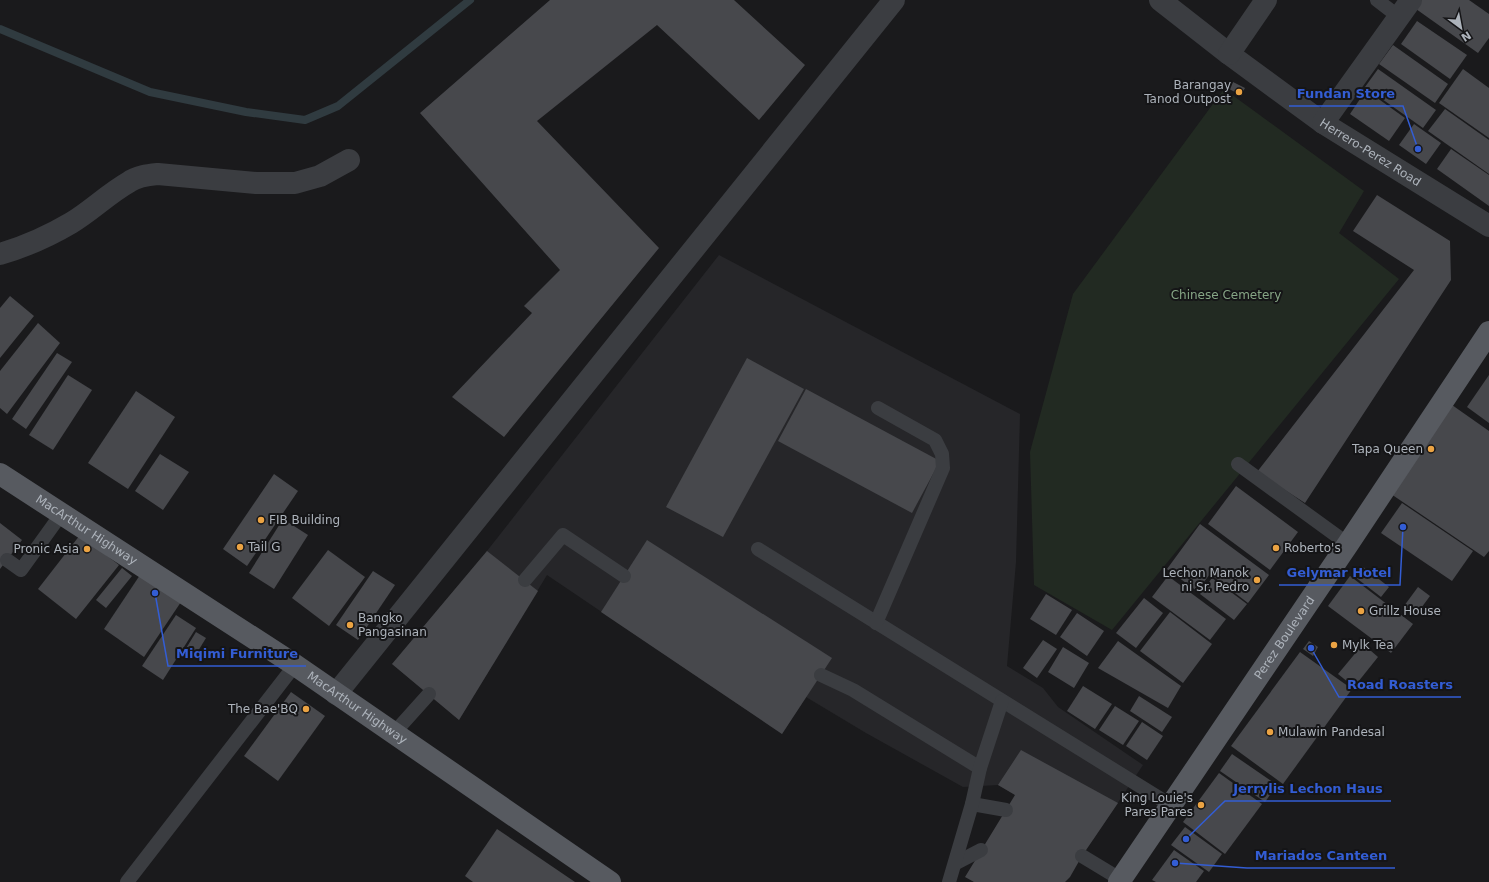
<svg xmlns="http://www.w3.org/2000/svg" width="1489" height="882" viewBox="0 0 1489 882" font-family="'DejaVu Sans',sans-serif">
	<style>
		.built { fill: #262629 }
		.green { fill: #222a22 }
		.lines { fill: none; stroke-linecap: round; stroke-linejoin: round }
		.stream { stroke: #303b40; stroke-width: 8 }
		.building { fill: #47484c }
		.service { stroke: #3b3d41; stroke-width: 14 }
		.minor { stroke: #3b3d41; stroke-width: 22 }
		.primary { stroke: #575a60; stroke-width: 22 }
		.poi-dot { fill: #eba343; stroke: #151517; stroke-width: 1.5 }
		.labels { text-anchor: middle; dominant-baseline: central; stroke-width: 4; stroke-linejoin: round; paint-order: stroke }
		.poi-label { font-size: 12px; fill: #adb3bb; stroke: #151517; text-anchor: start }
		.street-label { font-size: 12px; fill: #adb3bb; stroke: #151517 }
		.park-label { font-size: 12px; fill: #86a585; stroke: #151517 }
		.leader { fill: none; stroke: #335dd4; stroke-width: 1.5 }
		.callout-dot { fill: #335dd4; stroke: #151517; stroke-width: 1.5 }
		.callout-label { font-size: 13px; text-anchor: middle; font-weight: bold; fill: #335dd4; stroke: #151517; stroke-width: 4; stroke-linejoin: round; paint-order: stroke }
	</style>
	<rect width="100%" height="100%" fill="#1a1a1c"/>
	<polygon class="built" points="719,255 1020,414 1016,562 1007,666 1043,688 1058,707 1143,765 1093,840 998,785 963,787 866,733 806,697 782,734 547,575 459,720 392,664 487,551"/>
	<polygon class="green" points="1224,89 1364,191 1339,233 1399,279 1112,630 1034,585 1030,452 1073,294"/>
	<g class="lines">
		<polyline class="stream" points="0,29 150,92 246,112 305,120 338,106 470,0"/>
	</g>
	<g class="building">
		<polygon points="550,0 734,0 805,65 759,120 657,25 537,121 659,248 504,437 452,397 532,313 524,306 560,270 420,113"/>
		<polygon points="1422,0 1469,0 1489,14 1489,38 1478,53 1416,9"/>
		<polygon points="1417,21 1467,55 1450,79 1401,44"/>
		<polygon points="1393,45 1448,84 1435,103 1379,64"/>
		<polygon points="1378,69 1436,110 1423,128 1365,87"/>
		<polygon points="1463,69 1489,88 1489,138 1439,103"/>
		<polygon points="1233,82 1245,88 1241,95 1229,89"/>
		<polygon points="1366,90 1405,118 1389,141 1350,114"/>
		<polygon points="1445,109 1489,140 1489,174 1428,131"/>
		<polygon points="1414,124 1441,143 1426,164 1399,145"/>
		<polygon points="1451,149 1489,175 1489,206 1437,169"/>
		<polygon points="1377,195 1450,241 1451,280 1305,503 1257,472 1414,270 1353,231"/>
		<polygon points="10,296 34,316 0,358 0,308"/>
		<polygon points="38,323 60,343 7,414 0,408 0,371"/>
		<polygon points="57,353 72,362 26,429 12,419"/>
		<polygon points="747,358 804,389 723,537 666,507"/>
		<polygon points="68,375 92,390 53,450 29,435"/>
		<polygon points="1489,375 1489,423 1467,407"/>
		<polygon points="806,389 940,461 912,513 778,441"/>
		<polygon points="136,391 175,417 128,489 88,463"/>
		<polygon points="1452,405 1489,431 1489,551 1484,557 1391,494"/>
		<polygon points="160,454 189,472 163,510 135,491"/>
		<polygon points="274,474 298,491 247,566 223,549"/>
		<polygon points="1236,486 1298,532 1270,570 1208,524"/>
		<polygon points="1402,503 1473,551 1452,581 1381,533"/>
		<polygon points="283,519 308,535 274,589 249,573"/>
		<polygon points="0,523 22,540 0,569"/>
		<polygon points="1200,524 1269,575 1248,603 1210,574 1197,591 1167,569"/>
		<polygon points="80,535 119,565 76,619 38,589"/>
		<polygon points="647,540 832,658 782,734 601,612"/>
		<polygon points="328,550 365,577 329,626 292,598"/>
		<polygon points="487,551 538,591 459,720 392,664"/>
		<polygon points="1362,566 1389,587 1381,597 1355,577"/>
		<polygon points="122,568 132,576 106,608 96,600"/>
		<polygon points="373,571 395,585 358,640 336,625"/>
		<polygon points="142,572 183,599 144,657 104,629"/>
		<polygon points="1168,576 1226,619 1210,640 1152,597"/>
		<polygon points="1350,576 1413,624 1391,653 1328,606"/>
		<polygon points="1212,578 1247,604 1234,620 1200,594"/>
		<polygon points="1418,587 1430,596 1416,615 1404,606"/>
		<polygon points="1046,594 1072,610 1056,635 1030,619"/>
		<polygon points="1144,598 1163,613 1136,648 1116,633"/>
		<polygon points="1170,612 1212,644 1183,683 1140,651"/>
		<polygon points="1077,613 1104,631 1087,656 1060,637"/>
		<polygon points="176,615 196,628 163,680 142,666"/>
		<polygon points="196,632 206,638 195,656 185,650"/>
		<polygon points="1043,640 1057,649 1037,678 1023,668"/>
		<polygon points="1118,641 1181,686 1168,708 1098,668"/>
		<polygon points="1309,641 1318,647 1313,656 1303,649"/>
		<polygon points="1363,644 1378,657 1354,687 1338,674"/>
		<polygon points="1063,647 1089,663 1074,688 1048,672"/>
		<polygon points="1300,652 1352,689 1283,784 1231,746"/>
		<polygon points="1083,686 1112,704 1095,729 1067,711"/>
		<polygon points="291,692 325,716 278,781 244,756"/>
		<polygon points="1139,696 1172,717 1162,732 1130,711"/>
		<polygon points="1115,706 1139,721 1123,745 1099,730"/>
		<polygon points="1142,722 1163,736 1147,760 1126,746"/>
		<polygon points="1021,750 1118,803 1082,856 1070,877 1065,882 974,882 965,877 1015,795 998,785"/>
		<polygon points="1232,754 1277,785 1265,802 1220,771"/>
		<polygon points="1219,773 1262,804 1225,854 1183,822"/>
		<polygon points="1185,827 1222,854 1209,872 1171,845"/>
		<polygon points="497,829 575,882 473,882 465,876"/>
		<polygon points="1174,850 1204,871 1196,882 1156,882 1152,880"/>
	</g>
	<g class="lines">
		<g class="service">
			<polyline points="1377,0 1399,17"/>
			<polyline points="1238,464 1348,544"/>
			<polyline points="758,549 1172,806"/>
			<polyline points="7,560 21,570 62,513"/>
			<polyline points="525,580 563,535 624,576"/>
			<polyline points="876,623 943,468 942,454 935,440 878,408"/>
			<polyline points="821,675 853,690 980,768"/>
			<polyline points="394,733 429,694"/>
			<polyline points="972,804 1006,810"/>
			<polyline points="1082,856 1120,879"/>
			<polyline points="956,863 981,850"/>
			<polyline points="127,882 295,665"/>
			<polyline points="949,882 972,804 980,768 1002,701"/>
		</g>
		<g class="minor">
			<path id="s1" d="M1160 0 1229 54 1323 123 1489 226"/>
			<polyline points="1229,54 1266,0"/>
			<polyline points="1323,123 1411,0"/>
			<path d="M0 254C24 247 49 236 71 223 91 211 108 194 129 182 137 176 148 175 158 174L256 183H295L320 176 349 160"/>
			<polyline points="336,694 894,0"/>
		</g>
		<g class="primary">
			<path id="s2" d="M0 474 295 665 610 882"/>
			<path id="s3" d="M1119 882 1348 544 1489 332"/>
		</g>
	</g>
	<g class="poi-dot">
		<circle cx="1239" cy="92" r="4"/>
		<circle cx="1431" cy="449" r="4"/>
		<circle cx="261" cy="520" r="4"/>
		<circle cx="240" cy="547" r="4"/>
		<circle cx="1276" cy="548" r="4"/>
		<circle cx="87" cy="549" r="4"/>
		<circle cx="1257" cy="580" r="4"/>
		<circle cx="1361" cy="611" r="4"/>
		<circle cx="350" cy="625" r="4"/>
		<circle cx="1334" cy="645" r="4"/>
		<circle cx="306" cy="709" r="4"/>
		<circle cx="1270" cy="732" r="4"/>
		<circle cx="1201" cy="805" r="4"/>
	</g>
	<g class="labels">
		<g class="poi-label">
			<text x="1231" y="85" text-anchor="end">Barangay<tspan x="1231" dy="14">Tanod Outpost</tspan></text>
			<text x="1423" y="449" text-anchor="end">Tapa Queen</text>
			<text x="269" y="520">FIB Building</text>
			<text x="248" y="547">Tail G</text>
			<text x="1284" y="548">Roberto's</text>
			<text x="79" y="549" text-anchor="end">Pronic Asia</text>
			<text x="1249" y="573" text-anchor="end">Lechon Manok<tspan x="1249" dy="14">ni Sr. Pedro</tspan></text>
			<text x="1369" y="611">Grillz House</text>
			<text x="358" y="618">Bangko<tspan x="358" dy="14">Pangasinan</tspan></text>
			<text x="1342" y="645">Mylk Tea</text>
			<text x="298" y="709" text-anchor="end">The Bae'BQ</text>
			<text x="1278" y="732">Mulawin Pandesal</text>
			<text x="1193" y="798" text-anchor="end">King Louie's<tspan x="1193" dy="14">Pares Pares</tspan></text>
		</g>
		<g class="street-label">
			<text stroke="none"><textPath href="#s1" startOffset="260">Herrero-Perez Road</textPath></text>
			<text stroke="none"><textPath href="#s2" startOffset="103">MacArthur Highway</textPath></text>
			<text stroke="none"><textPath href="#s3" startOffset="295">Perez Boulevard</textPath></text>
			<text stroke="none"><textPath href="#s2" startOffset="427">MacArthur Highway</textPath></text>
		</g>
		<g class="park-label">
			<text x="1226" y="295">Chinese Cemetery</text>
		</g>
	</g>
	<path class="leader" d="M1418 149L1403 106H1289M1403 527L1400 585H1279M155 593L168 666H306M1311 648L1339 697H1461M1186 839L1225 801H1391M1175 863L1247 868H1395"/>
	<g class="callout-dot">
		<circle cx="1418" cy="149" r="4"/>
		<circle cx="1403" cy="527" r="4"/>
		<circle cx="155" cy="593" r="4"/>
		<circle cx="1311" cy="648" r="4"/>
		<circle cx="1186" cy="839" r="4"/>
		<circle cx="1175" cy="863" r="4"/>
	</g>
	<g class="callout-label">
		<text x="1346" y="98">Fundan Store</text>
		<text x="1339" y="577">Gelymar Hotel</text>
		<text x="237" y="658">Miqimi Furniture</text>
		<text x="1400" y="689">Road Roasters</text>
		<text x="1308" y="793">Jerrylis Lechon Haus</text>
		<text x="1321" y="860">Mariados Canteen</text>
	</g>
	<g transform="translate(1461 28) rotate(148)" stroke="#151517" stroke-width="3" paint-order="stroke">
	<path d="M0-3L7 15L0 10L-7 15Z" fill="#adb3bb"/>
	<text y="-6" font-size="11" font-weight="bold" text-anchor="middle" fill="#adb3bb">N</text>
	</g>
</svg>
